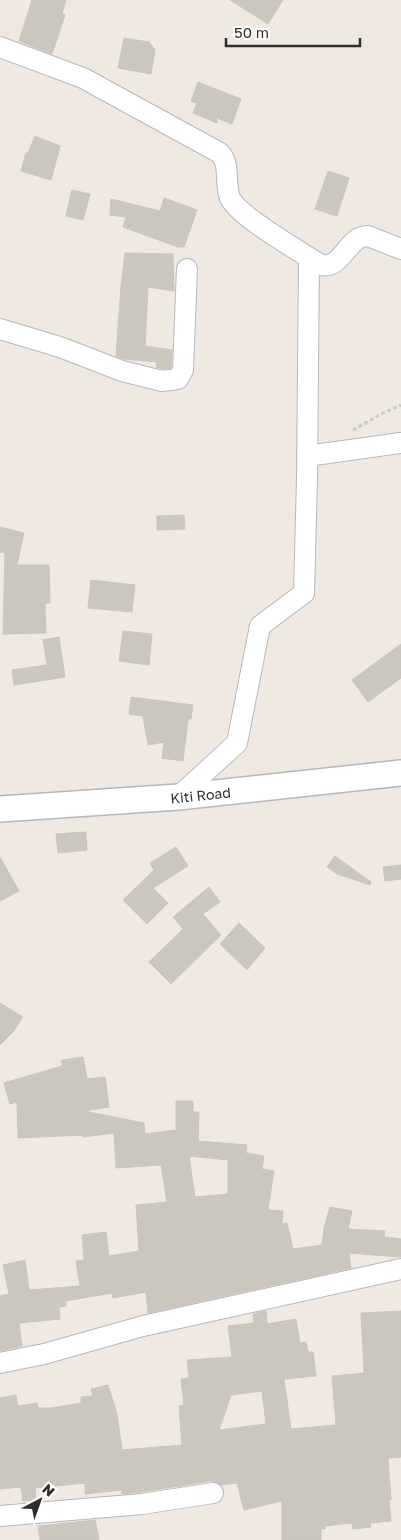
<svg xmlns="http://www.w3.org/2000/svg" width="401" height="1540" viewBox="0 0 401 1540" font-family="'Golos Text',sans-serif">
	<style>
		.building { fill: #cbc7bf; stroke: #cbc5ba; fill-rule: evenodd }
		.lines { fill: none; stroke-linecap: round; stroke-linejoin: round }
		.minor-casing { stroke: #b4b7c1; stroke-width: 22 }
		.tertiary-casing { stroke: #b4b7c1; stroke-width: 28 }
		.path { stroke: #c9c9c9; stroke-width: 3; stroke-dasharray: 4 2.5; stroke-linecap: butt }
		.minor { stroke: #fff; stroke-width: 20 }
		.tertiary { stroke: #fff; stroke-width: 25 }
		.labels { text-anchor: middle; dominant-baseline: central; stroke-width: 4; stroke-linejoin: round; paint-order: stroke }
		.street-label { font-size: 14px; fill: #2e2e2e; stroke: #fff }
	</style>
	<rect width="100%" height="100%" fill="#efe9e1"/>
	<g class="building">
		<polygon points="32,0 66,0 62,14 65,15 52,54 19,41"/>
		<polygon points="230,0 283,0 268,24"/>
		<polygon points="124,38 149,42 155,50 151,74 118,68"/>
		<polygon points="198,82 241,99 232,124 217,118 217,123 193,113 197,103 191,101"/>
		<polygon points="35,136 60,146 51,180 21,171 26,153 28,153"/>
		<polygon points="328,171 349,178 337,216 315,209"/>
		<polygon points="72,190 90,194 83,220 66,216"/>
		<polygon points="164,198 197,210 184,247 178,247 123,227 126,217 110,215 111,199 160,211"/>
		<polygon points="125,253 173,254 174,291 148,287 145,346 172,350 171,368 163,369 156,367 157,362 125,359 116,356 121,286"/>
		<polygon points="184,515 185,529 157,530 157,516"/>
		<polygon points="0,527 24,533 17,565 49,565 50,603 45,603 46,633 3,634 5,553 0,552"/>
		<polygon points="91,580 135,585 132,612 88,608"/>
		<polygon points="123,631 152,634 149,665 119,661"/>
		<polygon points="59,637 65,677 14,685 12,670 47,665 43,640"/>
		<polygon points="401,644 401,678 368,702 352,680"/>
		<polygon points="131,697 193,705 191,719 188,719 183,761 162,758 164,742 148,745 143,716 129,714"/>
		<polygon points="86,832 87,850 58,853 56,834"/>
		<polygon points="176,847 188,866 153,888 168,903 147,924 123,900 154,870 150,863"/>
		<polygon points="335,856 371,882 370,885 337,874 327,867"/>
		<polygon points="0,857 19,891 0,901"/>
		<polygon points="401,865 401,879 385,881 383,867"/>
		<polygon points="209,887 220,902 203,914 221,935 171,984 149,962 183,929 173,917"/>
		<polygon points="239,923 265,948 247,970 220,944"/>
		<polygon points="0,1003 23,1017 13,1032 0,1045"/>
		<path d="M83 1057 87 1079 105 1077 109 1107 84 1111 144 1123 145 1134 176 1130V1101H193V1112H199L198 1141 247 1145 246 1153 264 1156 262 1169 274 1171 268 1210 283 1211 282 1224 287 1223 293 1249 322 1245 324 1228 330 1207 352 1211 348 1229 385 1231 384 1237 401 1239V1257L349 1253 351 1268 148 1313 146 1292 113 1298 112 1293 66 1301V1306L59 1307 60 1319 19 1323 22 1346 0 1351V1296L9 1294 3 1265 25 1260 29 1290 80 1286 76 1261 84 1260 82 1235 106 1232 109 1256 139 1251 136 1205 167 1202 161 1165 116 1168 114 1133 83 1137V1135L18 1138 17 1102 10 1104 4 1083 62 1066V1060ZM189 1156 228 1160V1194L195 1197Z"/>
		<path d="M266 1311 267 1324 296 1319 300 1343 306 1342 308 1352H313L316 1376 284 1379 291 1429 336 1425 332 1376 364 1373 361 1313 401 1311V1457L388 1458 391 1500H389L391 1521 370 1523 371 1527 353 1529 352 1523 325 1526V1529H321V1540H282V1501L244 1510 237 1483 221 1485 217 1482 211 1481 141 1492 122 1494V1490L85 1494V1483L35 1488 36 1500 23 1501 21 1487 0 1489V1398L16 1395 18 1406 37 1403 38 1408H51L81 1403V1397L93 1396 91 1389 108 1385 117 1414 122 1450 182 1445 179 1406 184 1405 181 1379 189 1378 187 1360 232 1357 228 1326 254 1323 253 1314ZM262 1391 266 1424 219 1430 231 1395Z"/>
		<polygon points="95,1520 99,1540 40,1540 38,1526"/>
	</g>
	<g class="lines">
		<defs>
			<g id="minor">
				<path d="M0 47 83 78 220 153C231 165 224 183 230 198 239 217 301 252 321 265 342 270 348 235 368 236L401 249"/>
				<polyline points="0,329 60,347 122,371 162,381 178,379 183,370 187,269"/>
				<polyline points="307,456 401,443"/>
				<polyline points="178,797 237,743 260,626 304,593 307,478 309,258"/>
				<polyline points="0,1363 44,1354 143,1326 401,1269"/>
				<polyline points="0,1516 142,1504 213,1493"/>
			</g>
			<g id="tertiary">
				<path id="s1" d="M0 809 178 797 401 773"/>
			</g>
		</defs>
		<use href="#minor" class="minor-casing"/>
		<use href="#tertiary" class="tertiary-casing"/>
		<polyline class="path" points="353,430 383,413 401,405"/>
		<use href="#minor" class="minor"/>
		<use href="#tertiary" class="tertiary"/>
	</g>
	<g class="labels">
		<g class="street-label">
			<text stroke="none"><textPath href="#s1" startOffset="201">Kiti Road</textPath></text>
		</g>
	</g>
	<g transform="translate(40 1500) rotate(41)" stroke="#ffffff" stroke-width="4" paint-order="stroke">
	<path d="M0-4L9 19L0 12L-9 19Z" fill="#2e2e2e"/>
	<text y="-8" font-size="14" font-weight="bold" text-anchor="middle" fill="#2e2e2e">N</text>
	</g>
	<path d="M226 38v8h134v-8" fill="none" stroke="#2e2e2e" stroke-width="2.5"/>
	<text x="234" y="38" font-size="15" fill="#2e2e2e" stroke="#ffffff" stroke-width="4" paint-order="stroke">50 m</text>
</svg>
